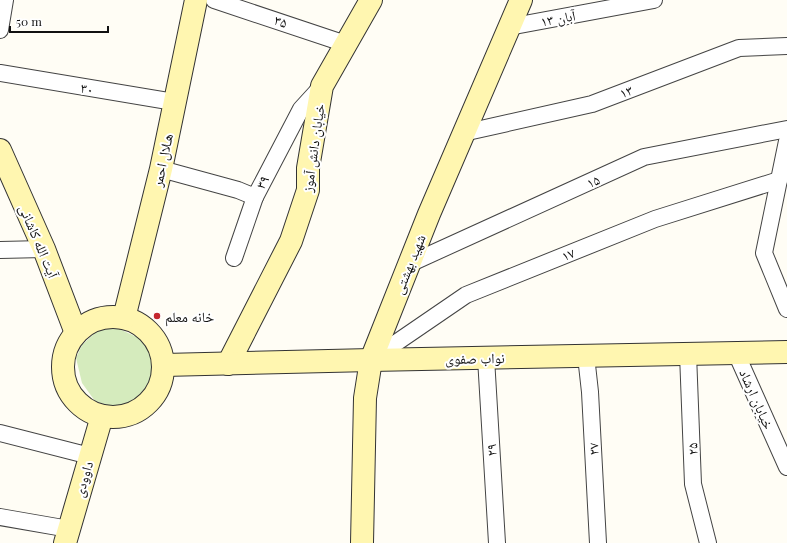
<svg xmlns="http://www.w3.org/2000/svg" width="787" height="543" viewBox="0 0 787 543" font-family="'Playfair Display','Noto Naskh Arabic',serif">
	<style>
		.grass { fill: #d5ebbd }
		.lines { fill: none; stroke-linecap: round; stroke-linejoin: round }
		.street-casing { stroke: #444; stroke-width: 18 }
		.secondary-casing { stroke: #333; stroke-width: 24 }
		.street { stroke: #fff; stroke-width: 16 }
		.secondary { stroke: #fff6b0; stroke-width: 22 }
		.poi-dot { fill: #c4262e; stroke: #fff; stroke-width: 1.5 }
		.labels { text-anchor: middle; dominant-baseline: central; stroke-width: 4; stroke-linejoin: round; paint-order: stroke }
		.street-label { font-size: 14px; fill: #111; stroke: #fff }
		.poi-label { font-size: 14px; fill: #111; stroke: #fff; text-anchor: start }
	</style>
	<rect width="100%" height="100%" fill="#fffdf5"/>
	<polygon class="grass" points="113,326 141,339 152,355 151,380 135,401 116,408 95,401 82,383 76,358 82,345 99,329"/>
	<g class="lines">
		<defs>
			<g id="street">
				<polyline points="214,0 346,44"/>
				<polyline points="509,27 654,0"/>
				<polyline points="0,30 5,0"/>
				<polyline points="0,73 174,102"/>
				<polyline points="463,133 592,104 739,48 787,46"/>
				<polyline points="787,141 764,253 787,309"/>
				<polyline points="161,169 238,190 255,197 301,109 322,86"/>
				<polyline points="0,250 44,249"/>
				<polyline points="234,258 255,197"/>
				<polyline points="409,264 644,157 787,129"/>
				<polyline points="736,353 787,467"/>
				<polyline points="688,354 693,484 708,543"/>
				<polyline points="586,356 590,392 598,543"/>
				<polyline points="486,358 497,543"/>
				<polyline points="371,360 466,295 655,219 779,180"/>
				<polyline points="0,433 90,456"/>
				<polyline points="0,517 69,529"/>
			</g>
			<g id="secondary">
				<polyline points="0,150 44,249 76,333"/>
				<circle cx="113" cy="367" r="50"/>
				<polyline points="124,318 161,169 196,0"/>
				<polyline points="228,364 291,241 308,190 308,168 322,86 371,0"/>
				<polyline points="164,365 371,360 787,352"/>
				<polyline points="65,543 102,416"/>
				<polyline points="362,543 365,398 371,360 429,214 521,0"/>
			</g>
		</defs>
		<use href="#street" class="street-casing"/>
		<use href="#secondary" class="secondary-casing"/>
		<use href="#street" class="street"/>
		<use href="#secondary" class="secondary"/>
	</g>
	<circle class="poi-dot" cx="157" cy="316" r="4"/>
	<g class="labels">
		<g class="street-label">
			<text transform="translate(558 18) rotate(-11)">۱۳ آبان</text>
			<text transform="translate(281 21) rotate(18)">۳۵</text>
			<text transform="translate(87 88) rotate(9)">۳۰</text>
			<text transform="translate(626 91) rotate(-21)">۱۳</text>
			<text transform="translate(313 148) rotate(-82)">خیابان دانش آموز</text>
			<text transform="translate(162 160) rotate(-78)">هـلال احمر</text>
			<text transform="translate(593 181) rotate(-24)">۱۵</text>
			<text transform="translate(262 182) rotate(-62)">۳۹</text>
			<text transform="translate(39 241) rotate(67)">آیت الله کاشانی</text>
			<text transform="translate(568 254) rotate(-22)">۱۷</text>
			<text transform="translate(409 264) rotate(-68)">شهید بهشتی</text>
			<text transform="translate(475 358) rotate(-1)">نواب صفوی</text>
			<text transform="translate(757 399) rotate(66)">خیابان ارشاد</text>
			<text transform="translate(593 449) rotate(-93)">۲۷</text>
			<text transform="translate(692 449) rotate(-92)">۲۵</text>
			<text transform="translate(491 450) rotate(-93)">۲۹</text>
			<text transform="translate(83 479) rotate(-74)">داوودی</text>
		</g>
		<g class="poi-label">
			<text x="165" y="316">خانه معلم</text>
		</g>
	</g>
	<path d="M10 26v6h98v-6" fill="none" stroke="#111111" stroke-width="2"/>
	<text x="16" y="26" font-size="12" fill="#111111" stroke="#ffffff" stroke-width="3" paint-order="stroke">50 m</text>
</svg>
